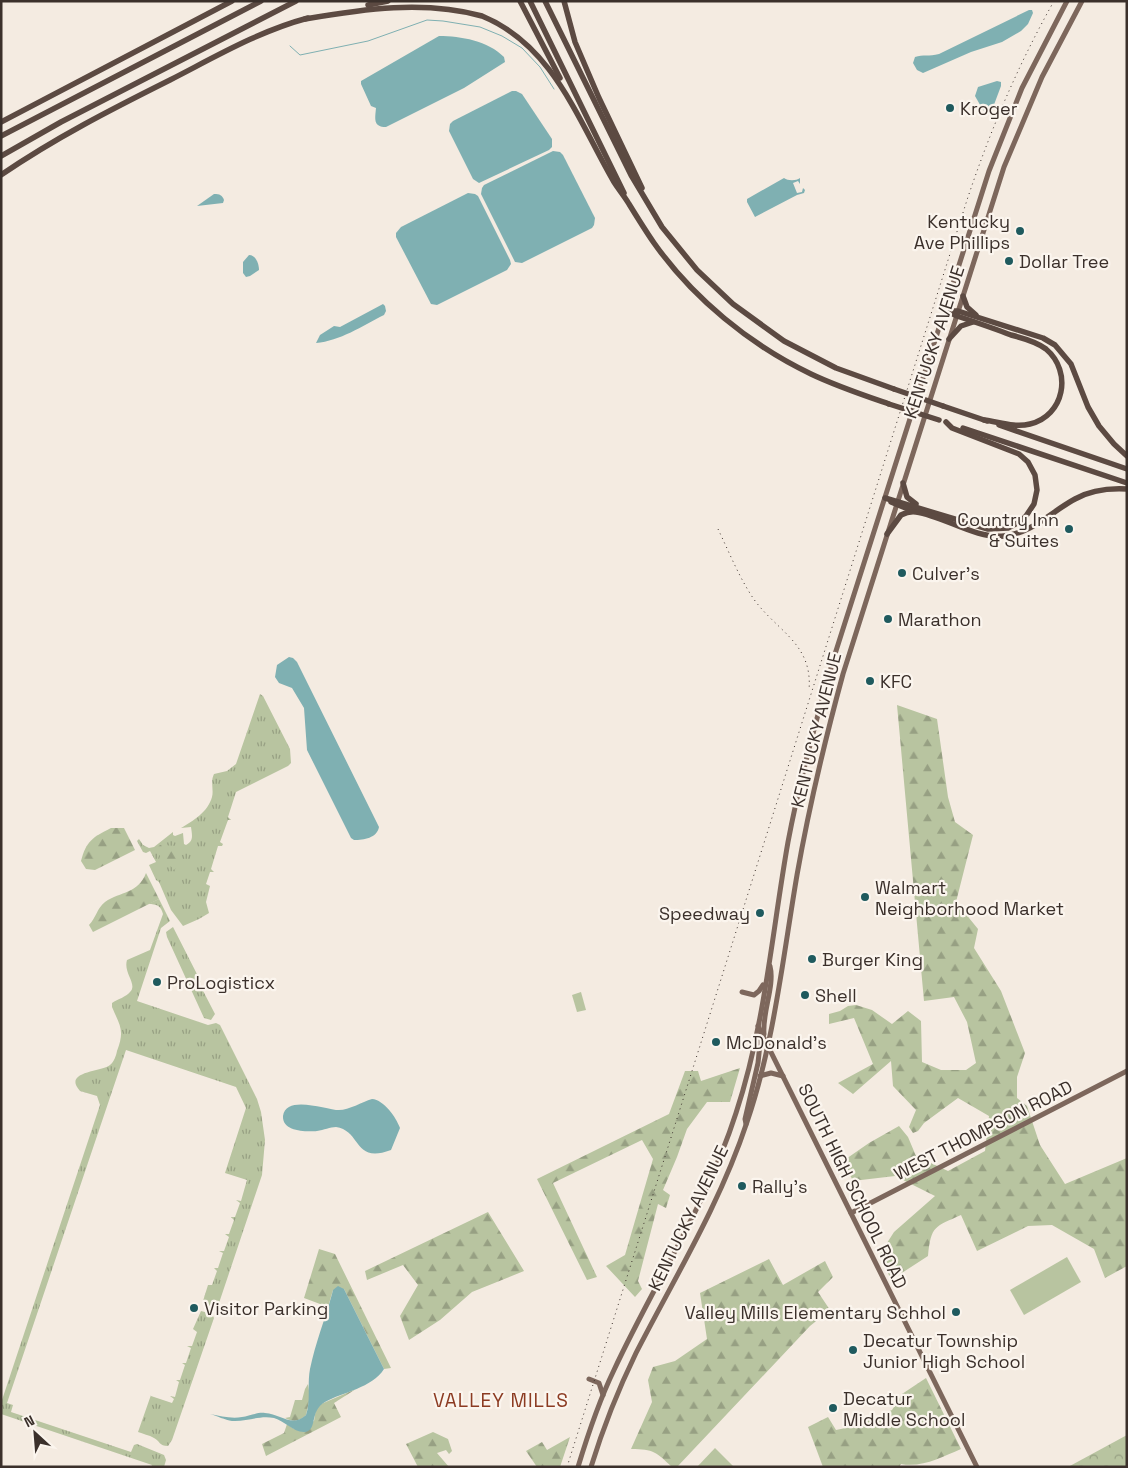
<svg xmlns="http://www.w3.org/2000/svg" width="1128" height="1468" viewBox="0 0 1128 1468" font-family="'Space Grotesk',sans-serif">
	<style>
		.grass { fill: url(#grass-tufts) }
		.forest { fill: url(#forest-firs) }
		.park { fill: url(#park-crowns) }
		.pitch { fill: #b8c4a0 }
		.water { fill: #7fb0b2 }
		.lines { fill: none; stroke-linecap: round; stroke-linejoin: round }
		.stream { stroke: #7fb0b2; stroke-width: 1 }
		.major { stroke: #7d675c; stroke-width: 5 }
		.highway { stroke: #5c4a42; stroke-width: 5.5 }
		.rail { stroke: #3b302b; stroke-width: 1; stroke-dasharray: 1 4; stroke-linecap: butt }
		.highway-bridge { stroke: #5c4a42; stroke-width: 5.5 }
		.poi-dot { fill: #1f5a5e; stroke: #fbf5ee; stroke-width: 2 }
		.labels { text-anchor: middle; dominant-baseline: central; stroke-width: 4.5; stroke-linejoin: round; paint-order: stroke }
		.poi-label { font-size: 18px; fill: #3b302b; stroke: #fbf5ee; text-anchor: start }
		.street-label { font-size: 18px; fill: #3b302b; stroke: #fbf5ee }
		.neighbourhood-label { font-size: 19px; letter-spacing: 1px; fill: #8c3b22; stroke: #fbf5ee }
	</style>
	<defs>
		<pattern id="grass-tufts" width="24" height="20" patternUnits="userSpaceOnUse" patternTransform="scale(1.25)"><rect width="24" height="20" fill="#b8c4a0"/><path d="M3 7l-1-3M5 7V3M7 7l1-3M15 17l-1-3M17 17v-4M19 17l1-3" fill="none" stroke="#97a083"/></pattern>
		<pattern id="forest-firs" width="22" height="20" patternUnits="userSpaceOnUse" patternTransform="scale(1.25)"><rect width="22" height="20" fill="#b8c4a0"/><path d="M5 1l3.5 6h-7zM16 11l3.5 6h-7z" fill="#97a083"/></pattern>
		<pattern id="park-crowns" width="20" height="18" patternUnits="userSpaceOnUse" patternTransform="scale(1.25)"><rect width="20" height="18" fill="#b8c4a0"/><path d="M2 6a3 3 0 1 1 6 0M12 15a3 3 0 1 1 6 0" fill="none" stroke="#97a083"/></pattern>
	</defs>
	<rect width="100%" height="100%" fill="#f4ebe1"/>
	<g class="grass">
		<path d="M260 694 263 696 290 749 291 763 288 766 236 792 228 817 231 820H228L220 842 223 844 222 846H218L211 869 214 872H210L206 884 210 886 206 902 209 913 199 919 183 926 171 910 159 882 156 880 149 865 156 862 150 851 146 853 143 852 137 841 139 839 143 845 149 848 154 847 173 832V835L175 836 183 833 184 844 186 845C194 841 192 835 191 827L181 828C193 821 208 812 212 797 214 789 210 782 214 774L227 771 236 764Z"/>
		<path d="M159 899 170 921 161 928 137 1001 208 1025 216 1023 220 1025 257 1099 261 1112 265 1140 262 1175 218 1306 214 1308 204 1305 203 1301 208 1285H212L217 1271 214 1268H218L223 1253 219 1251H224L229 1237 225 1234H229L234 1220 231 1217H235L240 1203 236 1200 241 1201 247 1180 225 1173 246 1108 236 1087 126 1050 7 1403 13 1405 11 1412 131 1452 134 1445 137 1444 164 1455 166 1460 164 1467H151L152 1465 1 1414V1403L100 1105 97 1096 80 1091C62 1071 102 1072 110 1065 114 1062 116 1056 117 1051 125 1030 120 1026 112 1007V1003C118 999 126 997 130 992 138 984 123 973 127 960L150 950 163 914C161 906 157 904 148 904Z"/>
		<polygon points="173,927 201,982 199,983 215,1014 211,1020 204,1018 167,937 166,932"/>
		<path d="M201 1311 212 1314 214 1318 172 1440 168 1446C159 1446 160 1441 154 1438 149 1435 143 1434 138 1432L151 1395V1396L172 1403 174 1399 170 1396 175 1397 179 1382 176 1380H180L185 1365 182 1363H186L191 1348 187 1346H192L197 1332 193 1329Z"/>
	</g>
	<g class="forest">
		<path d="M897 705 937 719 948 797 955 822 973 835 956 902 978 929 974 948 1001 991 1025 1053 1017 1077V1098L1027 1106 1040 1145 1065 1184 1127 1158V1266L1105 1278 1094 1249 1052 1225 1028 1226 977 1251 961 1215C935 1227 931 1225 928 1256L891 1280 880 1254 894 1232 935 1196 895 1176 861 1180 852 1179 843 1161 869 1143 899 1126 908 1137 916 1156 948 1171 985 1151 989 1116 958 1098 924 1123 918 1131 913 1133 909 1127 916 1110 893 1086 891 1061 853 1094 838 1083 873 1064 854 1018 829 1024V1014L840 1011 848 1006 856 1005 872 1010 892 1024 908 1011 921 1021 922 1062 941 1070H966L976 1063 967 1022 954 997 924 1001Z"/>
		<path d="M111 828H124L135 850 95 870 86 869 81 861C86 841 93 837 111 828Z"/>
		<polygon points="160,845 178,846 180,848 177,867 174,870 169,864 163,864 159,860 160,856 156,849"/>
		<path d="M146 873 159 899 93 932 89 925C96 918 97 908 105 902 121 891 138 894 146 873Z"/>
		<polygon points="740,1068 730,1102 707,1102 687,1129 677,1157 663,1190 670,1195 666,1208 658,1204 638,1281 642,1289 635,1297 606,1266 625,1255 653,1159 642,1140 553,1183 597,1277 587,1280 537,1179 669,1114 685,1071 698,1071 701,1081"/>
		<polygon points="488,1212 524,1271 472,1292 440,1320 409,1340 400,1316 418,1285 403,1265 367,1280 365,1271"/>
		<polygon points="319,1249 335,1254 391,1368 384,1369 344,1289 333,1290 328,1307 304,1298"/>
		<path d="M769 1259 783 1285 825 1261 833 1277 818 1292 830 1310 810 1326 677 1467H672C656 1452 654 1449 631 1449L652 1402 648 1380 653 1367 675 1361 707 1339 700 1293Z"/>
		<path d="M926 1378 961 1449C942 1457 922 1468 901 1464L899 1467H823L808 1427 828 1417 836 1430 855 1426 892 1410 902 1394Z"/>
		<path d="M308 1384 310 1397 306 1415C299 1422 293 1422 285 1418L290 1417 295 1400H302L305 1389Z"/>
		<polygon points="356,1389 334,1403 341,1417 266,1456 262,1444 284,1433 287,1424 294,1429 314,1421 316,1409 321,1404"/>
		<polygon points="433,1432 448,1439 452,1451 449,1454 446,1450 437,1453 449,1467 418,1467 406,1444"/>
		<polygon points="570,1437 560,1467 537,1467 526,1451 542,1442 547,1450"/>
	</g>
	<polygon class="park" points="1127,1435 1127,1467 1068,1467"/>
	<g class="pitch">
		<polygon points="581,992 586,1010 577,1012 572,995"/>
		<polygon points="1067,1257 1081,1282 1024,1315 1010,1290"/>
		<polygon points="715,1448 734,1467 697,1467"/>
	</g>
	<g class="water">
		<path d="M1029 10H1032L1033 13 1028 24 1021 31 1002 42 971 52 923 73 917 70 913 63 915 57C923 54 929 57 939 54Z"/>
		<path d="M439 36C461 36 488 41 504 57L505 62 464 88 386 127C373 127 375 119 376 108L371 106 361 84V81Z"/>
		<polygon points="997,81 1001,82 1001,86 992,110 985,111 983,110 975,96 978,87"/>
		<polygon points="512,91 516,91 522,94 552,139 552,147 549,150 479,183 473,179 449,131 450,124 453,121"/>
		<polygon points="553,151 560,152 563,155 595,218 594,225 592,228 522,263 515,262 481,194 482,188 484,185"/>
		<path d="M784 178C788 181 796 181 800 178V184L798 181 793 183 797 193 802 192 803 188 805 190 804 193 797 195 755 217 747 202V199Z"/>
		<polygon points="468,193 475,194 478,196 510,260 511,264 507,270 437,305 431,304 396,237 396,233 401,227"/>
		<path d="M214 194C220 194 222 195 224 200L223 203 197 206Z"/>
		<path d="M249 255C256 255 259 264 259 270L250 276 246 277 243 273V262Z"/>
		<path d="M383 304 385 306 386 311 384 315C362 326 340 341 316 343L320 335 334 326 340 327Z"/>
		<path d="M289 657 293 658 297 662 379 827C377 838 364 840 354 840L351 838 307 750 304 708 292 688 279 683 275 677 277 665Z"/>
		<path d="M372 1099C384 1100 396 1117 400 1128L391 1150C353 1164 362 1131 336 1127 330 1127 324 1130 317 1131 307 1132 282 1132 283 1116 286 1094 327 1110 339 1110 349 1110 362 1102 372 1099Z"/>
		<path d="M338 1286 344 1289 384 1369C372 1388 343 1392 325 1402 309 1411 318 1430 305 1432 294 1433 285 1421 274 1418 259 1415 247 1422 232 1421 225 1420 217 1416 210 1414 221 1416 231 1419 242 1417 249 1416 258 1412 265 1413 281 1414 292 1428 306 1415 311 1400 307 1385 310 1369 315 1344 325 1319 332 1294L333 1290Z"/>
	</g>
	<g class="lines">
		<polyline class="stream" points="290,46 300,55 368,41 427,20 443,21 480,27 502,36 522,48 540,67 554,89"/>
		<g class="major">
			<polyline points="742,992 754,995 759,991 763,985"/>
			<polyline points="758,1026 977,1467"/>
			<path d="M764 1034C762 1012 775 986 770 966"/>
			<polyline points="760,1076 771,1073 783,1076"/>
			<polyline points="746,1124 745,1119 758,1063 761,1034"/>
			<polyline points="851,1213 1127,1071"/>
			<polyline points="589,1379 599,1383 603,1395"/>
			<path d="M578 1467C588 1434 599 1401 614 1370 654 1284 707 1204 736 1113 765 1025 772 932 788 842 800 778 817 716 835 654L989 171 1022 88 1067 1"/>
			<path d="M591 1467C603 1428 618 1390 636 1353 675 1277 720 1204 747 1122 774 1043 783 957 797 875 809 807 825 740 843 674L1004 167 1042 77 1082 1"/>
		</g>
		<g class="highway">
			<polyline points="520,1 560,78"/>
			<polyline points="530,1 624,193"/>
			<polyline points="545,1 631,175 662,227 697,270 733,304 784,341 836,368 894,389"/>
			<polyline points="564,1 575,42 599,98 642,188"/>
			<polyline points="368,5 388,1"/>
			<path d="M305 19C363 9 424 0 482 16 553 45 578 120 614 182 619 190 625 197 629 204 637 217 645 230 654 243 693 298 750 345 811 374 836 386 863 395 889 404"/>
			<polyline points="1,122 232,1"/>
			<polyline points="1,136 261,1"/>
			<polyline points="1,156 61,122 296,1"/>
			<path d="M1 175C55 138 112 109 170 80 215 57 259 31 308 18"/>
			<polyline points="963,296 967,307 976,315"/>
			<path d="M945 310 957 316C975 322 993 328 1011 335 1023 338 1037 342 1046 349 1073 372 1064 416 1030 424 1015 428 999 422 984 420"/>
			<polyline points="950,311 958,311 1043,338 1055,345 1071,364 1088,407 1099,426 1114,444 1127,456"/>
			<polyline points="949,339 961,326 973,322"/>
			<polyline points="943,406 987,421"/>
			<polyline points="999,425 1127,469"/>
			<polyline points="963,428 1127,483"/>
			<polyline points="903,483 907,497 916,504"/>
			<polyline points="885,498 988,529 1008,528 1021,521 1026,516 1034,504 1037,490 1035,475 1028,462 1019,454 952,428 946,422"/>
			<polyline points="891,502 913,511"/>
			<path d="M887 534 901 515C905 513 910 511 916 512 944 516 975 539 1004 536 1032 533 1051 512 1075 499 1091 490 1109 488 1127 489"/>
		</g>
		<g class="rail">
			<path d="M718 529C729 552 739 577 753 598 776 631 813 643 809 690"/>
			<path d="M567 1467 967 200C990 131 1018 65 1054 1"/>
		</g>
		<g class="highway-bridge">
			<polyline points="894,389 943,406"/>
			<polyline points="889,404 939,420"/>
		</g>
	</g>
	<g class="poi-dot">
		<circle cx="950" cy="108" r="5"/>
		<circle cx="1020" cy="231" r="5"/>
		<circle cx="1009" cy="261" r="5"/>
		<circle cx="1069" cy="529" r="5"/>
		<circle cx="902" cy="573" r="5"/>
		<circle cx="888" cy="619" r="5"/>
		<circle cx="870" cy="681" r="5"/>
		<circle cx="865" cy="897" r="5"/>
		<circle cx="760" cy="913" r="5"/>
		<circle cx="812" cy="959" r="5"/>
		<circle cx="157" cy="982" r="5"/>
		<circle cx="805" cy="995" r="5"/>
		<circle cx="716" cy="1042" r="5"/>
		<circle cx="742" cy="1186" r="5"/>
		<circle cx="194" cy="1308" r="5"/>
		<circle cx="956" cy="1312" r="5"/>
		<circle cx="853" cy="1350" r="5"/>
		<circle cx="833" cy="1408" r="5"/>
	</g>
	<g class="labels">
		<g class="poi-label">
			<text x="960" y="108">Kroger</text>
			<text x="1010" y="221" text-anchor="end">Kentucky<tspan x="1010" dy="21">Ave Phillips</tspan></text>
			<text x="1019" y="261">Dollar Tree</text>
			<text x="1059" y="519" text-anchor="end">Country Inn<tspan x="1059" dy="21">&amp; Suites</tspan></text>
			<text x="912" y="573">Culver's</text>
			<text x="898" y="619">Marathon</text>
			<text x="880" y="681">KFC</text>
			<text x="875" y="887">Walmart<tspan x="875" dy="21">Neighborhood Market</tspan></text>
			<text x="750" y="913" text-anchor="end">Speedway</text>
			<text x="822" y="959">Burger King</text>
			<text x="167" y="982">ProLogisticx</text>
			<text x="815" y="995">Shell</text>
			<text x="726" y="1042">McDonald's</text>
			<text x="752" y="1186">Rally's</text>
			<text x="204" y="1308">Visitor Parking</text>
			<text x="946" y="1312" text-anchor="end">Valley Mills Elementary Schhol</text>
			<text x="863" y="1340">Decatur Township<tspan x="863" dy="21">Junior High School</tspan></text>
			<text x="843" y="1398">Decatur<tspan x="843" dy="21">Middle School</tspan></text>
		</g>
		<g class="street-label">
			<text transform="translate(934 342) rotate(-72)">KENTUCKY AVENUE</text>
			<text transform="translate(816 730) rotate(-76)">KENTUCKY AVENUE</text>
			<text transform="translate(983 1130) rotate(-27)">WEST THOMPSON ROAD</text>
			<text transform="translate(853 1186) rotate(64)">SOUTH HIGH SCHOOL ROAD</text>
			<text transform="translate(688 1218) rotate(-64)">KENTUCKY AVENUE</text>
		</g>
		<g class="neighbourhood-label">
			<text x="501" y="1400">VALLEY MILLS</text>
		</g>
	</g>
	<rect width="1128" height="1468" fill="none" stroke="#3b302b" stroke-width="5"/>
	<g transform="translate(35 1433) rotate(334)" stroke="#fbf5ee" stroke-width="4" paint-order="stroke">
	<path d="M0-4L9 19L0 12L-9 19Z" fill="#3b302b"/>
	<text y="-8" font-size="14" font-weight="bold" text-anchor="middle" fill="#3b302b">N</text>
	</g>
</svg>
